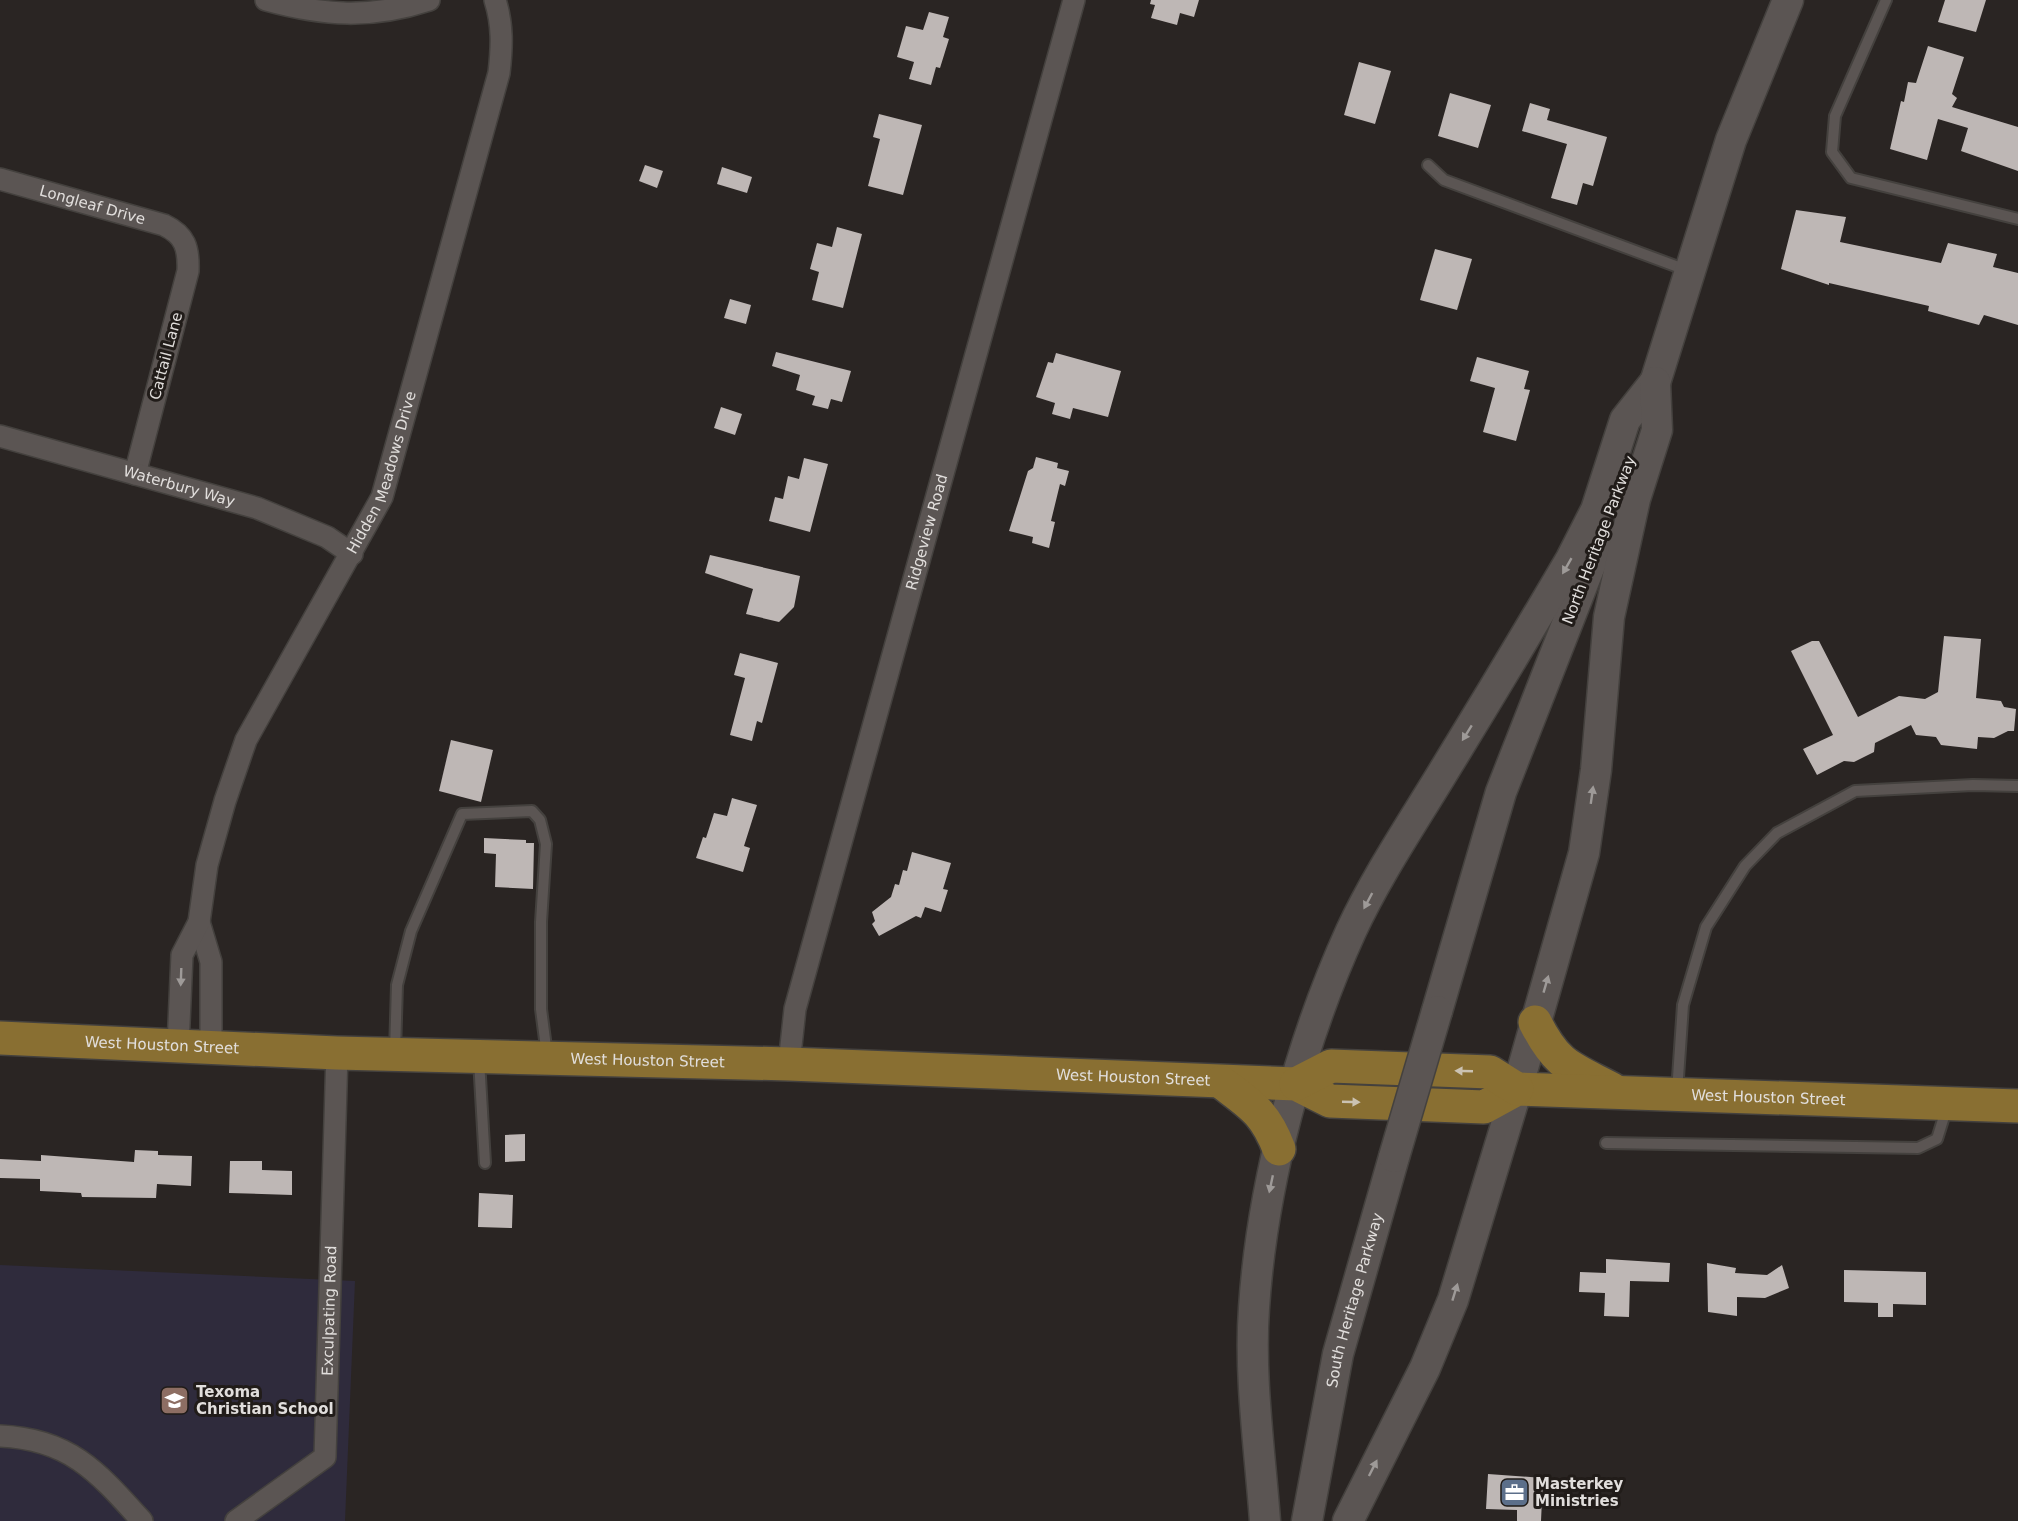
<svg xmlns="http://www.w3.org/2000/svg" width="2018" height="1521" viewBox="0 0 2018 1521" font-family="'DejaVu Sans',sans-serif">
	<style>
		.education { fill: #2f2b3c }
		.building { fill: #beb7b5 }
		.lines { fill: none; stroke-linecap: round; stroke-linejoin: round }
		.service-casing { stroke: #44413e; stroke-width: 14 }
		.minor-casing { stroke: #44413e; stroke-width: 24 }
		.secondary-casing { stroke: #44413e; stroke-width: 33 }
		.primary-casing { stroke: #44413e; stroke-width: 36 }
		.service { stroke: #5b5553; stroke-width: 10 }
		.minor { stroke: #5b5553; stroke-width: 21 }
		.secondary { stroke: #5b5553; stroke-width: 30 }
		.primary { stroke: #896f32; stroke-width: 33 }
		.secondary-bridge-casing { stroke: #44413e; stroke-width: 33; stroke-linecap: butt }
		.secondary-bridge { stroke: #5b5553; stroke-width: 30 }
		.oneway { fill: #9e9a98 }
		.oneway2 { fill: #cbc2b2 }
		.labels { text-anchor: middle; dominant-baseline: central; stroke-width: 6; stroke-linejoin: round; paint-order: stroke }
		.street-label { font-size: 15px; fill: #e1dedc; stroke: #211c19 }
		.poi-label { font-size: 15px; font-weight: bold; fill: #e1dedc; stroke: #211c19; text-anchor: start }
	</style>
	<rect width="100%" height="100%" fill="#2a2523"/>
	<polygon class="education" points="0,1265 355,1281 345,1521 0,1521"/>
	<g class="building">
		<polygon points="1151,0 1199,0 1194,17 1180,13 1177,25 1151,18 1155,5 1150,4"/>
		<polygon points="1945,0 1986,0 1976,32 1938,22"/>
		<polygon points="929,12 949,17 943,37 949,39 940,68 936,67 931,85 909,79 914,62 897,57 906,26 923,30"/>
		<polygon points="1928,46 1964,57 1952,94 1957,98 1952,107 2018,127 2018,171 1961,151 1968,128 1938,119 1927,160 1890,149 1901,101 1904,102 1908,82 1916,83"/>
		<polygon points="1359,62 1391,71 1375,124 1344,115"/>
		<polygon points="1450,93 1491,105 1478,148 1438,136"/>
		<polygon points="1530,103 1550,109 1547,120 1607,137 1593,186 1583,183 1577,205 1551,198 1567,144 1522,131"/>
		<polygon points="879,114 922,125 903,195 868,186 880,139 873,137"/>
		<polygon points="645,165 663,171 657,188 639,181"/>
		<polygon points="722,167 752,177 747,193 717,184"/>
		<polygon points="1796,210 1846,217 1840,242 1941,263 1948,243 1997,254 1993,267 2018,273 2018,325 1984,315 1979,325 1928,311 1929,306 1829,283 1829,285 1781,269"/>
		<polygon points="837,227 862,234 843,308 812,300 819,272 810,269 817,243 832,247"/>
		<polygon points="1435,249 1472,259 1457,310 1420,300"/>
		<polygon points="730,299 751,305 746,324 724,318"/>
		<polygon points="776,352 851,371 842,402 831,399 828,409 812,405 815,396 796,390 800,375 772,366"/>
		<polygon points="1056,353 1121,371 1108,417 1073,408 1070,419 1052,414 1055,403 1036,397 1048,362 1053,363"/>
		<polygon points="1477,357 1529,371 1524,389 1530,390 1516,441 1483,432 1495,388 1470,381"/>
		<polygon points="721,407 742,414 735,435 714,428"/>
		<polygon points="1036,457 1058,463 1057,468 1069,471 1065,486 1060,484 1051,521 1055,522 1049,548 1032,543 1033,537 1009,531 1028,471 1033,468"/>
		<polygon points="804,458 828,464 810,532 769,521 775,497 783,499 788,476 799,479"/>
		<polygon points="710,555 800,576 794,607 779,622 746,614 753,589 705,573"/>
		<polygon points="1944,636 1981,639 1976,698 2001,701 2004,707 2016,709 2014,731 2008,731 1994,738 1978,737 1977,749 1941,745 1936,737 1916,735 1911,725 1875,743 1874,752 1854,762 1844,761 1817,775 1803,749 1833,735 1791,651 1812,641 1819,641 1858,717 1899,696 1925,699 1938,692"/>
		<polygon points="740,653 778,663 762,723 757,721 752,741 730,735 745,678 734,675"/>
		<polygon points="451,740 493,750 481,802 439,791"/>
		<polygon points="732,798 757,805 744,846 750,848 743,872 696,858 703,837 706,838 714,813 727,816"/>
		<polygon points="484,838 526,840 526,843 534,843 533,889 495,887 496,854 484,853"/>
		<polygon points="912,852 951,863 943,889 948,890 941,912 925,907 921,918 916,916 879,936 872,924 875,921 872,912 891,897 895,884 899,885 903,870 907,871"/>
		<polygon points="525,1134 525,1161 505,1162 505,1135"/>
		<polygon points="135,1150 158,1151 158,1155 192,1156 191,1186 157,1184 156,1198 82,1197 81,1193 40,1191 40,1179 0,1178 0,1159 41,1161 41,1155 134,1162"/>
		<polygon points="230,1161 262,1161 262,1170 292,1171 292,1195 229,1193"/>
		<polygon points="479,1193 513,1195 512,1228 478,1227"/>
		<polygon points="1606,1259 1670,1263 1669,1282 1630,1281 1629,1317 1604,1316 1605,1293 1579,1292 1580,1272 1606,1273"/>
		<polygon points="1707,1263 1736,1268 1735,1273 1767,1275 1782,1265 1789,1288 1765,1298 1737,1297 1737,1316 1708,1312"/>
		<polygon points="1844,1270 1926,1272 1926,1305 1893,1304 1893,1317 1878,1317 1878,1303 1844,1302"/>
		<polygon points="1488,1474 1543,1478 1541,1521 1517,1521 1517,1510 1486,1509"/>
	</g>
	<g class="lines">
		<defs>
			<g id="service">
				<polyline points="1886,0 1835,116 1832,152 1851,178 2018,219"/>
				<polyline points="1428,165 1444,180 1689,271"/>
				<polyline points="395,1052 397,985 411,931 462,814 532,811 540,820 546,844 541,922 541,1009 547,1055"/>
				<polyline points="479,1060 485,1163"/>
				<polyline points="1677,1092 1683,1005 1706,927 1745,866 1777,833 1855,791 1973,785 2018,786"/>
				<polyline points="1606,1143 1918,1148 1937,1139 1947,1107"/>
			</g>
			<g id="minor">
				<path d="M266 0C324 16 371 19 429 0"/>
				<path id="s1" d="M0 179 164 225C185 235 189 248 188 271L135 474"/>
				<path id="s2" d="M0 436 257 508 327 537 352 554"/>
				<polyline points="199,922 211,962 211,1048"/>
				<path id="s3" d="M178 1046 182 955 199 922 207 865 225 801 246 740 382 497 499 73C502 47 503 25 495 0"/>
				<path id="s4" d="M789 1064 795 1009 1074 0"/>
				<path d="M0 1436C70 1439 98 1472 142 1521"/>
				<path id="s5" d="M236 1521 325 1457 337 1053"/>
			</g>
			<g id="secondary">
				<polyline points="1649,402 1731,140 1788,0"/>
				<polyline points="1437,1011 1501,792 1602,535"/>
				<path d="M1265 1521C1260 1452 1249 1377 1254 1308 1262 1185 1300 1043 1351 931 1377 875 1413 822 1445 769 1488 699 1530 629 1571 559L1596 510 1625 420 1655 382"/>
				<path id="s6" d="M1307 1521 1338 1354 1394 1157"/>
				<polyline points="1348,1521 1425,1368 1453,1300 1517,1089 1584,853 1596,770 1609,617 1635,499 1657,430 1655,382"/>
			</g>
			<g id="primary">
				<path d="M1535 1022C1557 1066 1570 1067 1612 1089"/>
				<path id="s7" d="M0 1038 337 1053 789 1064 1296 1084 1330 1101 1484 1107 1517 1089 2018 1106"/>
				<path d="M1221 1082C1251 1105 1265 1112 1279 1149"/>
				<polyline points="1296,1084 1331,1066 1490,1072 1517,1089"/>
			</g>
		</defs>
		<use href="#service" class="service-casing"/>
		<use href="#minor" class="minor-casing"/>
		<use href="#secondary" class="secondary-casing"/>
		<use href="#primary" class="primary-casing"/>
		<use href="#service" class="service"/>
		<use href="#minor" class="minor"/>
		<use href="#secondary" class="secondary"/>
		<use href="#primary" class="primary"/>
		<defs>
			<polyline id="secondary-bridge" points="1394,1157 1437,1011"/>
		</defs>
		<use href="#secondary-bridge" class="secondary-bridge-casing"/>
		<use href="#secondary-bridge" class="secondary-bridge"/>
	</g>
	<defs><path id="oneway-solid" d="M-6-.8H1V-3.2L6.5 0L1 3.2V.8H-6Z" transform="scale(1.5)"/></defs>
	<g class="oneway">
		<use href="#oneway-solid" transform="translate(1567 566) rotate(120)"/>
		<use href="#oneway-solid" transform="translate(1467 733) rotate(122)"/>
		<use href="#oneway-solid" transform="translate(1592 795) rotate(-82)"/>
		<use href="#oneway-solid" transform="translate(1368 901) rotate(118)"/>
		<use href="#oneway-solid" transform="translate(181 977) rotate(92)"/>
		<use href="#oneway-solid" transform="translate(1546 984) rotate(-74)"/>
		<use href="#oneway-solid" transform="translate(1271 1184) rotate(102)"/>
		<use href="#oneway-solid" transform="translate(1455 1292) rotate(-73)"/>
		<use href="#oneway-solid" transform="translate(1373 1468) rotate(-63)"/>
	</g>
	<g class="oneway2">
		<use href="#oneway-solid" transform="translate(1464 1071) rotate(-178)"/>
		<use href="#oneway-solid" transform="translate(1351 1102) rotate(2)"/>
	</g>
	<defs>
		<symbol id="school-square" viewBox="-11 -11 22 22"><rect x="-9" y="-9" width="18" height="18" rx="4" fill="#8d6e63" stroke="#211c19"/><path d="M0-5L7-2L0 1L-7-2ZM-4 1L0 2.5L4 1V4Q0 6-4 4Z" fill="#fff"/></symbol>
		<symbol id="office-square" viewBox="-11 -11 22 22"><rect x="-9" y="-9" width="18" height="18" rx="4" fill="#5c6f8a" stroke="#211c19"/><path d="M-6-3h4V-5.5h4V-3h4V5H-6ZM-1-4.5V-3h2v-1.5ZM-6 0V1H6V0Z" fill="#fff"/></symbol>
	</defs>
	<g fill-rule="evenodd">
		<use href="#school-square" x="158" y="1384" width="33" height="33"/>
		<use href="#office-square" x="1498" y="1476" width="33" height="33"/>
	</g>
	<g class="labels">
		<g class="street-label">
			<text stroke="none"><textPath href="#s1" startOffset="96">Longleaf Drive</textPath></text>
			<text transform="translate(166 356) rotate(-75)">Cattail Lane</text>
			<text stroke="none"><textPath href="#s3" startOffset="618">Hidden Meadows Drive</textPath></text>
			<text stroke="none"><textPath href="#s2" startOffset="186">Waterbury Way</textPath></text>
			<text stroke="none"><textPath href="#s4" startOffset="550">Ridgeview Road</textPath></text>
			<text transform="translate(1599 540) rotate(-69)">North Heritage Parkway</text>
			<text stroke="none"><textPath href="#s7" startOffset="162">West Houston Street</textPath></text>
			<text stroke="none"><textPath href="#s7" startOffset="648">West Houston Street</textPath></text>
			<text stroke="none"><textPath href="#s7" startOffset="1134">West Houston Street</textPath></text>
			<text stroke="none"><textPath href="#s7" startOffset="1778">West Houston Street</textPath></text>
			<text stroke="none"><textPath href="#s6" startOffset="226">South Heritage Parkway</textPath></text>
			<text stroke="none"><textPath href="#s5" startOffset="256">Exculpating Road</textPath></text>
		</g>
		<g class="poi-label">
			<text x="196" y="1392">Texoma<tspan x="196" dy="17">Christian School</tspan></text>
			<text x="1535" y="1484">Masterkey<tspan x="1535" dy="17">Ministries</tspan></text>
		</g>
	</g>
</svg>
